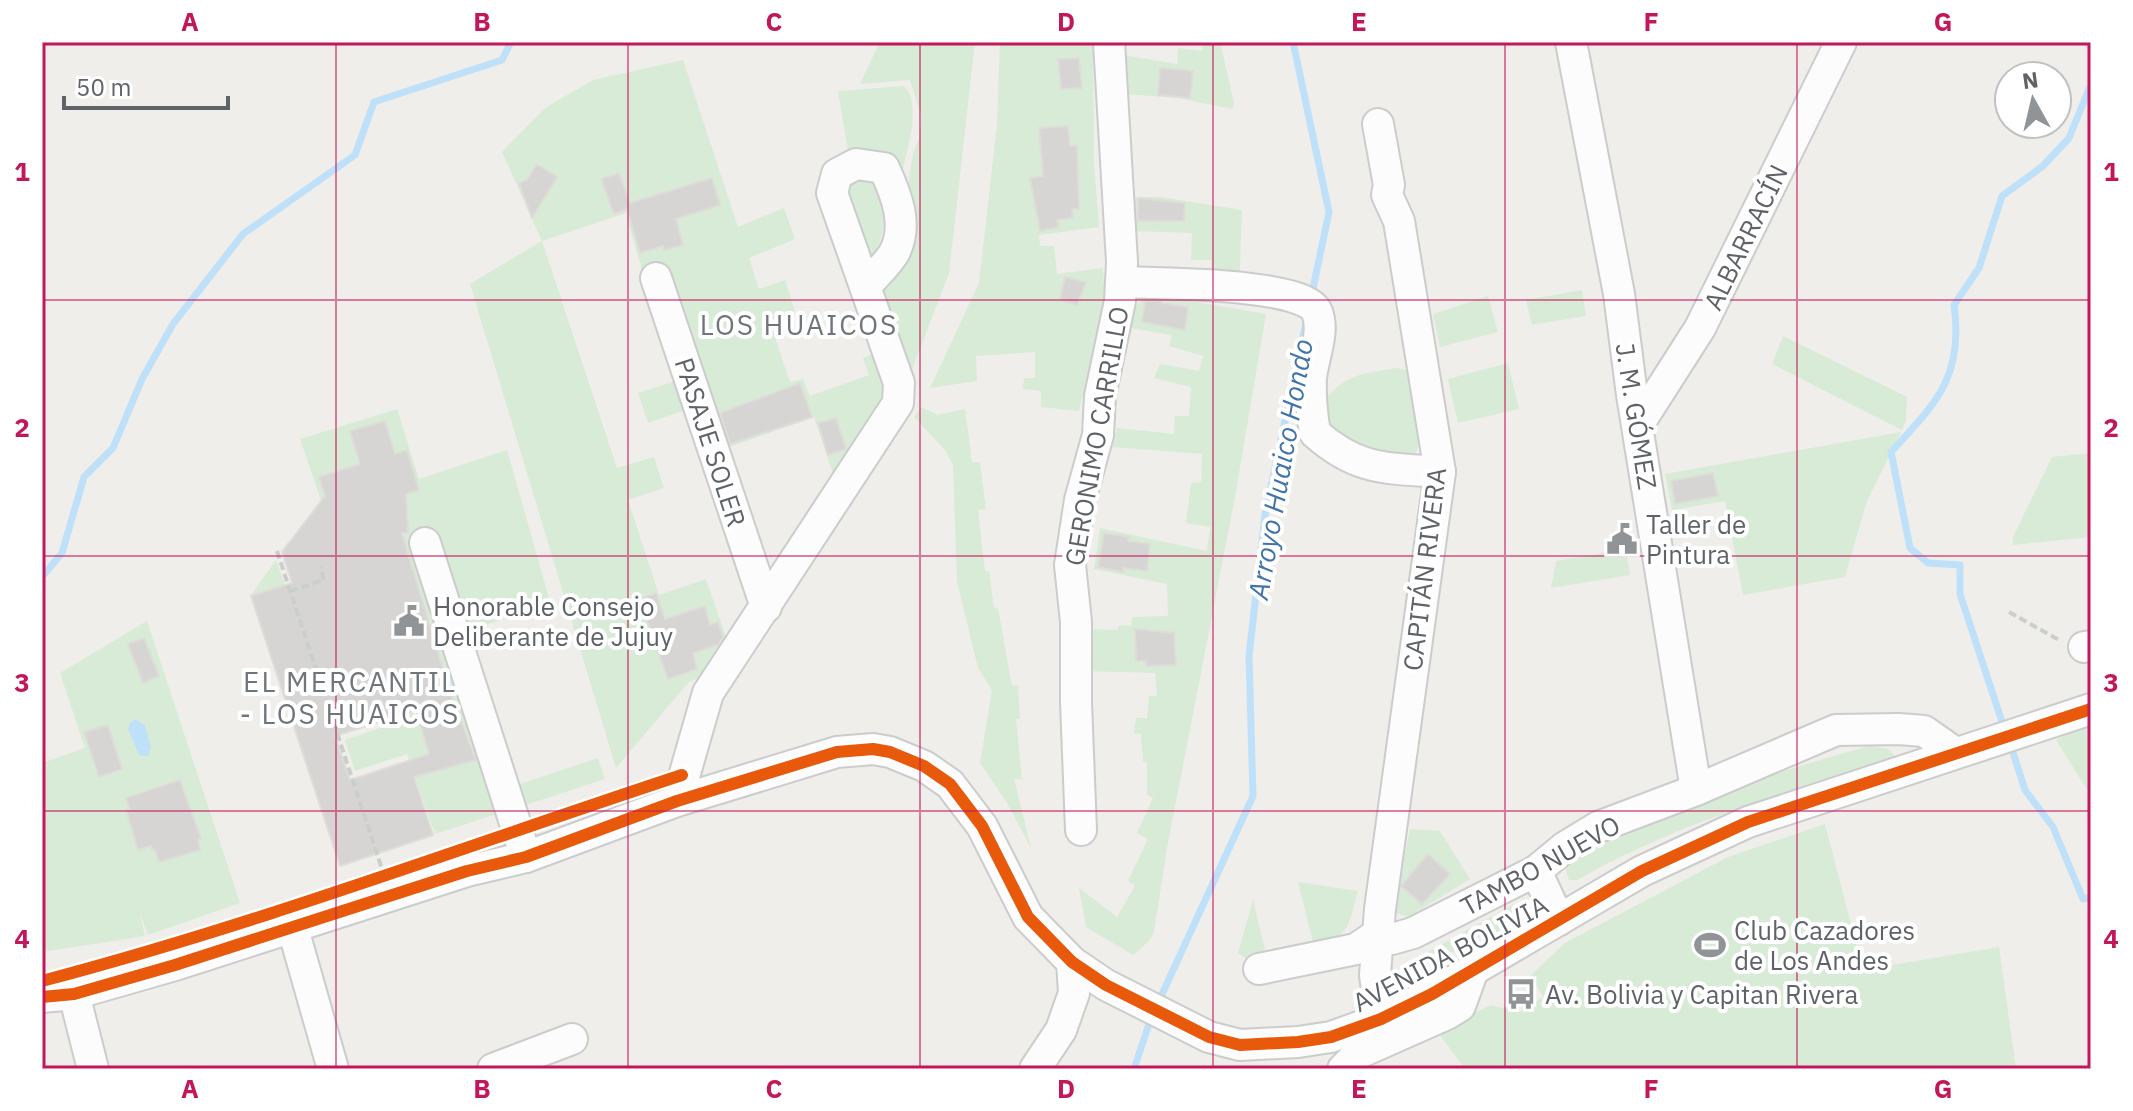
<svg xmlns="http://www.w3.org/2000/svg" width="2133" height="1111" viewBox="0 0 2133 1111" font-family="'IBM Plex Sans',sans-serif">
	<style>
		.green { fill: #d8ebd6 }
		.water { fill: #bfe0f9 }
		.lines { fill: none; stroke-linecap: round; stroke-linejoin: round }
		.stream { stroke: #bfe0f9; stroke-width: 7 }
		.building { fill: #d6d5d3; stroke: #deddd9; stroke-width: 2; fill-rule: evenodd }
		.minor-casing { stroke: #cbcccc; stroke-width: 34 }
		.path { stroke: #cacfcc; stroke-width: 4; stroke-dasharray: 8 4; stroke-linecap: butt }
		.minor { stroke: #fdfcfc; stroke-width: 30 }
		.cycleway-casing { stroke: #fff; stroke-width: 17 }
		.cycleway { stroke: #e8590c; stroke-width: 12 }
		.grid { fill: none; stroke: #c2185b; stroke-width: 2; stroke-opacity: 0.55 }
		.labels { text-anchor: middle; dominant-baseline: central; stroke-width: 8; stroke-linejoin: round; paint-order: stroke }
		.street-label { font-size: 26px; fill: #5f6368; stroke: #fff }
		.poi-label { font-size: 26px; fill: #5f6368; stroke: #fff; text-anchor: start }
		.neighbourhood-label { font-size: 28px; letter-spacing: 2px; fill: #70757a; stroke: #fff }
		.water-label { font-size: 28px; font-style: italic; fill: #4174aa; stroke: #fff }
		.neatline { fill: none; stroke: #c2185b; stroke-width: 3 }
		.grid-label { font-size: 26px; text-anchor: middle; font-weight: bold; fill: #c2185b }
	</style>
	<rect width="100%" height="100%" fill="#efeeea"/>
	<g class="green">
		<polygon points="880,42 975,42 949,273 907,383 876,296 907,193 913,153 920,136 921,115 910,80 860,84"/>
		<polygon points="1000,42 1093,42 1094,164 1099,227 1039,235 1040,246 1054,246 1057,274 1103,268 1105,298 1079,411 1041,407 1041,391 1023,389 1024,378 1035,378 1035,352 976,356 977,381 930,388 979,283 997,124"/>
		<polygon points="1203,42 1220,42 1234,103 1232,109 1178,98 1125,94 1123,55 1177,64 1178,48 1202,51"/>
		<polygon points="683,60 738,227 784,208 795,239 749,258 759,289 785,280 795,311 769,320 790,382 803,379 810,396 869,375 863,358 873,354 885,388 882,403 835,480 814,417 721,450 661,264 642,270 626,215 632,211 542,241 617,468 654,457 664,488 628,500 659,595 706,579 726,637 699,678 689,682 616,768 470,284 542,241 502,152 545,108 593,80"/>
		<path d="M904 86C924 106 904 158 900 182L849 157 838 91Z"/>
		<path d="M847 175 876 180C883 208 890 229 872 256L863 257 842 182Z"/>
		<polygon points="1131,197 1161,197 1242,210 1239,293 1211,292 1211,260 1191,260 1192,233 1133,231"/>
		<polygon points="1582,290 1586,316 1532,325 1526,300"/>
		<polygon points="1144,293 1266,314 1235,497 1167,848 1154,932 1150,940 1133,955 1086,927 1079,888 1117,917 1135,886 1128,881 1148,839 1137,833 1153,798 1147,795 1147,763 1143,762 1141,734 1134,733 1136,718 1147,718 1149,696 1157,696 1155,673 1085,671 1086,629 1117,630 1119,625 1131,626 1132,617 1168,616 1167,584 1094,569 1100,528 1207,551 1210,527 1186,523 1191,483 1201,482 1202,454 1113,447 1117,428 1174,434 1175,416 1189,416 1191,387 1154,378 1160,364 1199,371 1203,356 1169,346 1172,335 1130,328 1134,311"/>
		<polygon points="1488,296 1498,332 1440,347 1433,314"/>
		<polygon points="1783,336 1907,397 1906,420 1902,430 1772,364"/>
		<polygon points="1508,363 1519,409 1458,423 1448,379"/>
		<path d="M1396 368 1412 371C1417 398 1426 430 1415 456L1355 451 1335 434 1323 403C1344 374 1362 374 1396 368Z"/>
		<polygon points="678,380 688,409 648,423 638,393"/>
		<polygon points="921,407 938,415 965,409 972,462 980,462 986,509 978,510 985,571 989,571 994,608 998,608 1012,686 1018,685 1020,719 1016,719 1022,779 1014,779 1031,848 1007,803 980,763 992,690 978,668 957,582 953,465 945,450 914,417"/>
		<polygon points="397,409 419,479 507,450 551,605 471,629 438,534 412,542 499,813 435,834 407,754 355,771 345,740 397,722 300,439"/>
		<polygon points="1901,432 1867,501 1845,577 1743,595 1725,501 1672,510 1665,474"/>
		<polygon points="2091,453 2091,537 2013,545 2013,537 2052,457"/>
		<polygon points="1626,549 1630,575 1551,588 1556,561"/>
		<polygon points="276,560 285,585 251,596 251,595"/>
		<polygon points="147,621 240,903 148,935 140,914 145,936 42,952 42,763 85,748 60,673"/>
		<polygon points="2091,727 2091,796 2056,740 2071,732"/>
		<path d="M1869 746 1889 749 1894 755 1890 761C1783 792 1674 825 1577 880H1569L1565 868 1570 863C1656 810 1771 773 1869 746Z"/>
		<polygon points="598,758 605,779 526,805 520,784"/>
		<polygon points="1825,824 1863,970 1999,947 2016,1069 1465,1069 1437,1031 1491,1005 1519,1012 1543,997 1531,975 1565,943 1728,857"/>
		<polygon points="1410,829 1440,831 1470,879 1408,917 1393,912"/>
		<path d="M1298 882 1358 891C1347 928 1352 934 1314 946Z"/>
		<polygon points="1253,900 1267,958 1250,961 1238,953"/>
		<polygon points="1514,904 1517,909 1518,929 1488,946 1482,935 1395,985 1392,983 1392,972"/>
	</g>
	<polygon class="water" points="135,719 145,725 151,747 148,756 139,755 128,729 130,723"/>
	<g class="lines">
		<g class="stream">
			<polyline points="1293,42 1329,212 1311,298"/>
			<polyline points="42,577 62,553 84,477 113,448 142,379 173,324 243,234 355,155 374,102 502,60 511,42"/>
			<path d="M2004 728 1960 594V565L1928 563 1910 548 1891 452C1936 403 1964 377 1954 305L1979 268 2002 196 2043 166 2069 138 2091 84"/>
			<polyline points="2010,743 2025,790 2053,827 2083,899 2091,897"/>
			<polyline points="1158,1003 1253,796 1249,656 1265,515 1306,322"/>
			<polyline points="1134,1069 1151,1018"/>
		</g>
	</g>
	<g class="building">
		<polygon points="1079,58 1082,88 1061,89 1058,59"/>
		<polygon points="1160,68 1193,71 1190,98 1158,95"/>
		<polygon points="1068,126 1070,146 1077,146 1079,209 1072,209 1073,218 1057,220 1059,227 1040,231 1030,178 1043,176 1039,128"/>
		<polygon points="537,164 557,177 532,218 519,183 527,180"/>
		<polygon points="619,173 630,203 712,178 720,205 676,219 683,245 664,250 663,246 640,253 627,209 614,214 601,179"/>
		<polygon points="1138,198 1185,203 1184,221 1138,221"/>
		<polygon points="1065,277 1086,282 1077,305 1060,300"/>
		<polygon points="1145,301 1162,301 1162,303 1188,307 1185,330 1142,322"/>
		<polygon points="800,383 812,417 730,444 720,413"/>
		<polygon points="836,418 846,449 828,455 818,423"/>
		<path d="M385 421 395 454 407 450 419 490 406 494 408 533H402L448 686 476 760 414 777 433 835 340 866 251 596 292 583 282 552 325 496 319 477 360 464 350 431ZM416 710 429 754 350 780 335 736Z"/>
		<polygon points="1713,473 1718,496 1675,504 1671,481"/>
		<polygon points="1104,533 1129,537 1128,541 1150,544 1147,571 1123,568 1123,572 1098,567"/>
		<polygon points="656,593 665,619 705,606 710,625 718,622 723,637 718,645 693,653 697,669 668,679 639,599"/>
		<polygon points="1135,629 1174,633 1176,665 1146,666 1146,661 1136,661"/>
		<polygon points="144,638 159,676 143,683 128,644"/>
		<polygon points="108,725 122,769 99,777 84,732"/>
		<polygon points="180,780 201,839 198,840 200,850 159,862 155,850 152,850 151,846 138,850 126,810 130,809 126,798"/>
		<polygon points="1428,854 1450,874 1422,904 1401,886"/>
	</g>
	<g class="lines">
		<defs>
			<g id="minor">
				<polyline points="1571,42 1619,294 1632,395 1696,790"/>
				<polyline points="1378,124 1389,185 1387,195 1399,221 1440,472 1380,909 1375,975 1381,1019"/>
				<polyline points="656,278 766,607"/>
				<path d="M1121 282C1154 284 1305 282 1317 312 1325 332 1313 358 1311 378 1310 397 1312 415 1315 433 1358 471 1386 468 1440 472"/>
				<polyline points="1638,425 1700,328 1841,42"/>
				<polyline points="425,543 526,857"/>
				<polyline points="2084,647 2091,646"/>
				<path d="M677 801 708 693 898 403 899 383 832 193 837 174 856 164 884 168C896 194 909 225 894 253 887 265 874 276 865 287"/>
				<polyline points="1081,830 1076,702 1076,622 1070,565 1080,500 1098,435 1100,396 1120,301 1122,262 1109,42"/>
				<polyline points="1536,871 1559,920"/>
				<polyline points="293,929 333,1069"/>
				<polyline points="1259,969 1356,949 1378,934 1392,939 1413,933 1536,871 1565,847 1598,827 1696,790 1836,730 1899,729 1924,731 1954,752"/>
				<polyline points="74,994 93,1069"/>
				<polyline points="42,997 74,994 175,965 467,871 526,857 677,801 837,752 873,749 890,752 924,766 950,784 982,826 1028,917 1072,962 1106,985 1209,1037 1240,1045 1298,1042 1331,1037 1381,1019 1432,994 1642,871 1748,822 2091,709"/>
				<polyline points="493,1069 572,1039"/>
				<polyline points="1035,1069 1061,1030 1074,993 1072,962"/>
				<polyline points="1343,1069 1359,1053 1447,1014 1460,1006 1473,970"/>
			</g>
		</defs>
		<use href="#minor" class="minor-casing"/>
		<g class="path">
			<polyline points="277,551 383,872"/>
			<polyline points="290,591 324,580 320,567"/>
			<polyline points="2009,612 2059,640"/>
		</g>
		<use href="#minor" class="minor"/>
		<defs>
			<g id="cycleway">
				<path d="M42 981C259 924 469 845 682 775"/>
				<polyline points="42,997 74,994 175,965 467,871 526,857 677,801 837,752 873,749 890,752 924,766 950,784 982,826 1028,917 1072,962 1106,985 1209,1037 1240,1045 1298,1042 1331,1037 1381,1019 1432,994 1642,871 1748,822 2091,709"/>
			</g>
		</defs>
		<use href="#cycleway" class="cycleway-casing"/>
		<use href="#cycleway" class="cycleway"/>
	</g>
	<path class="grid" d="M336 42V1069M628 42V1069M920 42V1069M1213 42V1069M1505 42V1069M1797 42V1069M42 300H2091M42 556H2091M42 811H2091"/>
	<defs>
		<symbol id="civic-bare" viewBox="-9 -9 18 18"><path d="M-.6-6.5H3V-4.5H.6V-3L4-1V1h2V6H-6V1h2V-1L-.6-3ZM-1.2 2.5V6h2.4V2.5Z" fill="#919496" stroke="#fff" stroke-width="2.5" paint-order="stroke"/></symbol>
		<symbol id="stadium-bare" viewBox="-9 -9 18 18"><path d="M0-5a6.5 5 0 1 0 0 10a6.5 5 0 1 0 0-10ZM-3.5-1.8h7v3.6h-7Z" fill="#919496" stroke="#fff" stroke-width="2.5" paint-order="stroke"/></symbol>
		<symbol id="bus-bare" viewBox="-9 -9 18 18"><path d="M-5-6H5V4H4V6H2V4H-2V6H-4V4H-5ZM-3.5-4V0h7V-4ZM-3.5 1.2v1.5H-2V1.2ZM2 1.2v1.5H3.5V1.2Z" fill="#919496" stroke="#fff" stroke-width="2.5" paint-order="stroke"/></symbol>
	</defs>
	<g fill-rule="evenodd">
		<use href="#civic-bare" x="1600" y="517" width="44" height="44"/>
		<use href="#civic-bare" x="387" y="599" width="44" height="44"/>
		<use href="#stadium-bare" x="1688" y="923" width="44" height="44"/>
		<use href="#bus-bare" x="1499" y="972" width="44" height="44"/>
	</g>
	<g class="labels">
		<g class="street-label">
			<text transform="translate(1745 237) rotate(-64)">ALBARRACÍN</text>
			<text transform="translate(1637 416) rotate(81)">J. M. GÓMEZ</text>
			<text transform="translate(1096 436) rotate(-80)">GERONIMO CARRILLO</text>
			<text transform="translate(711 442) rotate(72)">PASAJE SOLER</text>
			<text transform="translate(1424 569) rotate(-83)">CAPITÁN RIVERA</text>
			<text transform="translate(1540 865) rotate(-29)">TAMBO NUEVO</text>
			<text transform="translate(1450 953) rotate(-28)">AVENIDA BOLIVIA</text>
		</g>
		<g class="poi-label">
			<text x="1646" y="524">Taller de<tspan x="1646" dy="30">Pintura</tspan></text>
			<text x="433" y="606">Honorable Consejo<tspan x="433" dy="30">Deliberante de Jujuy</tspan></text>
			<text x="1734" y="930">Club Cazadores<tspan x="1734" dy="30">de Los Andes</tspan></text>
			<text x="1545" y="994">Av. Bolivia y Capitan Rivera</text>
		</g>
		<g class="neighbourhood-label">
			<text x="799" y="324">LOS HUAICOS</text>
			<text x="350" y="681">EL MERCANTIL<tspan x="350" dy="32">- LOS HUAICOS</tspan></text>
		</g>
		<g class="water-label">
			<text transform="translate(1280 469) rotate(-80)">Arroyo Huaico Hondo</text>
		</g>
	</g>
	<rect width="2133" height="1111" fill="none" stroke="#ffffff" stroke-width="88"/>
	<g transform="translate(2033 100) rotate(352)"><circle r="38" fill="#ffffff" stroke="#bfc1c3" stroke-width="2"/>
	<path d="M0-6L14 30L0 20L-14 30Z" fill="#919496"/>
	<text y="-12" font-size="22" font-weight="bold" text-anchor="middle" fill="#5f6368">N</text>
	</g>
	<path d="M64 96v12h164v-12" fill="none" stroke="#5f6368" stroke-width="4"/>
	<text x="76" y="96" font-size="24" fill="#5f6368" stroke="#ffffff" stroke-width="6" paint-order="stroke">50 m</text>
	<rect x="44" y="44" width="2045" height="1023" class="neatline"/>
	<g class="grid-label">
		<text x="190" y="31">A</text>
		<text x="482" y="31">B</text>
		<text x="774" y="31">C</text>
		<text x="1066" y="31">D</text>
		<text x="1359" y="31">E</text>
		<text x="1651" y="31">F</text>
		<text x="1943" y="31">G</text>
		<text x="22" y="181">1</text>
		<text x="2111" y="181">1</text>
		<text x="22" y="437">2</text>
		<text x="2111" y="437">2</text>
		<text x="22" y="692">3</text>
		<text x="2111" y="692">3</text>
		<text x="22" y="948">4</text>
		<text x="2111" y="948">4</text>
		<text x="190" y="1098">A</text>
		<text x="482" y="1098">B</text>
		<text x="774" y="1098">C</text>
		<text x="1066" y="1098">D</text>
		<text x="1359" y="1098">E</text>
		<text x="1651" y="1098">F</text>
		<text x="1943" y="1098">G</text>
	</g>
</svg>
